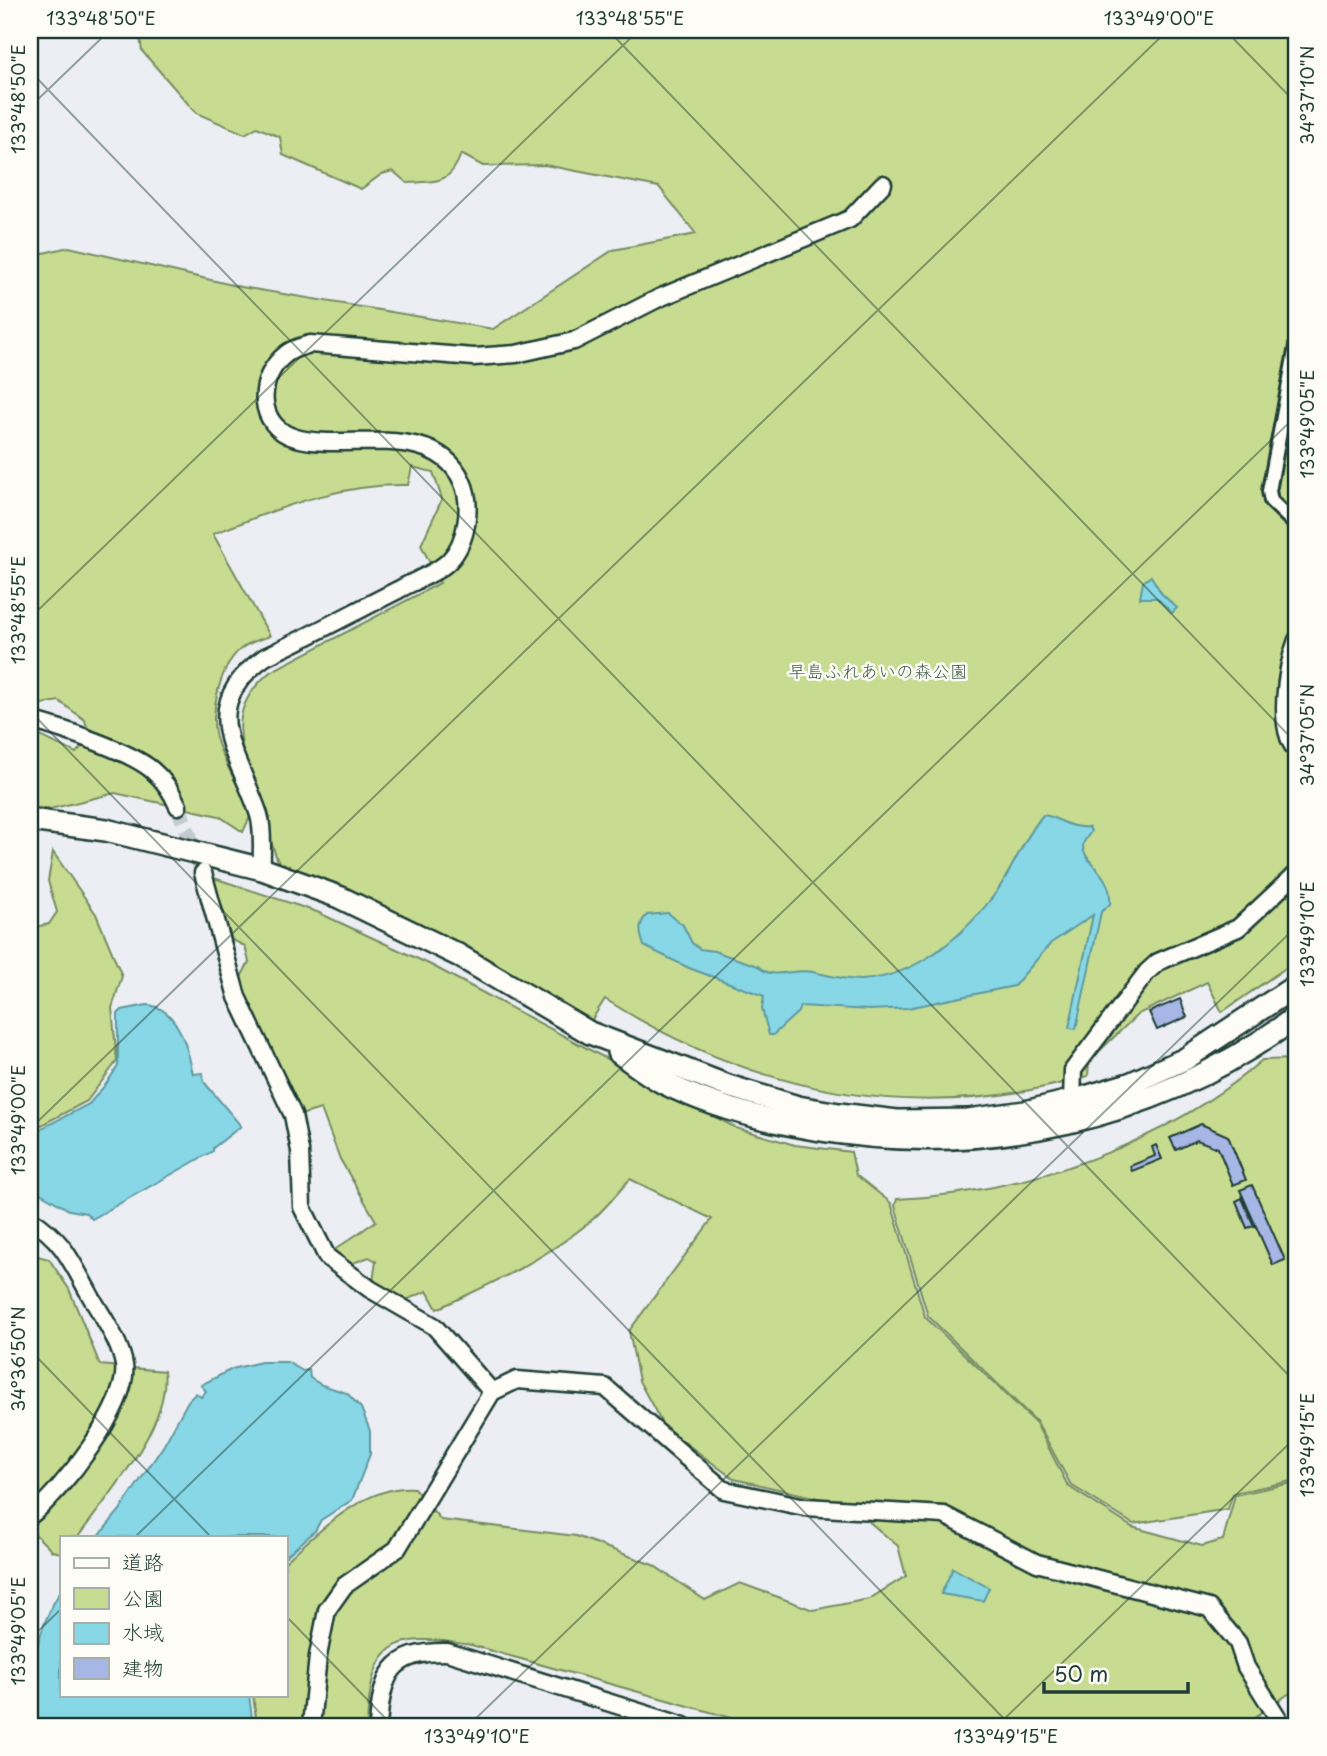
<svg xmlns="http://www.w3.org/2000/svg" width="1327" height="1756" viewBox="0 0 1327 1756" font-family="'Playpen Sans','Klee One',sans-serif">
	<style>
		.green { fill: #c8dc91; stroke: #748c62; stroke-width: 2 }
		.water { fill: #88d7e6; stroke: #5e999f; stroke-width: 2 }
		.building { fill: #a6b6e5; stroke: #1f3d34; stroke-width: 2 }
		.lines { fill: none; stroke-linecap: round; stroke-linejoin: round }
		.minor-tunnel { stroke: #c3cbcd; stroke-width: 16; stroke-dasharray: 16 8; stroke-linecap: butt }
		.pedestrian-casing { stroke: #1f3d34; stroke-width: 18 }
		.minor-casing { stroke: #1f3d34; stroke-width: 21 }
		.tertiary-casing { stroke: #1f3d34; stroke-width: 26 }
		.pedestrian { stroke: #fdfcf7; stroke-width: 12 }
		.minor { stroke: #fdfcf7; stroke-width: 16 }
		.tertiary { stroke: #fdfcf7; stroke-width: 21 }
		.ticks { fill: none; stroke: #1f3d34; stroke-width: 2; stroke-opacity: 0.45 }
		.labels { text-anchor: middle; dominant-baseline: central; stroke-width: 5; stroke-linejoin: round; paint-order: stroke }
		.park-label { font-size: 18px; fill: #415d47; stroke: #fdfcf7 }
		.neatline { fill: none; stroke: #1f3d34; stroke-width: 2.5 }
		.ticks-label { font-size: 18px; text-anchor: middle; fill: #1f3d34 }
	</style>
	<rect width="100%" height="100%" fill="#eceef3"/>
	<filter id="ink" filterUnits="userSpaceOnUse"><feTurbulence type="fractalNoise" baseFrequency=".0143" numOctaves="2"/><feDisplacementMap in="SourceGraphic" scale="14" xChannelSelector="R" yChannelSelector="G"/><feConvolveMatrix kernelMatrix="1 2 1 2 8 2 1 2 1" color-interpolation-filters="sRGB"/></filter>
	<g filter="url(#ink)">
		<g class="green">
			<path d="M139 30H1297V960L1222 1012 1207 982 1138 1014 1089 1061 1088 1076C917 1127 753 1093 605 999L591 1021 419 923 281 864 277 859C266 825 235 751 241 717 244 699 256 684 270 672L440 583 421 545 442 499 433 472 412 467 408 485C338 483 277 509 213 534L270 636C262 639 252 641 245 646 220 661 208 715 217 741 225 767 243 790 250 817L243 832 219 816 115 793 50 809 30 807V731L76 753 90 737 85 720 59 701 30 706V256L69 247 241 287 493 329 613 250 696 234 659 187 545 165 483 166 461 154C450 185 436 181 407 183L393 171 382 174 361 189 283 155 280 137 257 127 245 134 196 113 142 51Z"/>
			<polygon points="53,852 96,914 122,976 112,1008 117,1061 87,1101 30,1131 30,928 49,924 57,912 48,881"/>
			<path d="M211 877 317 912 431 965 736 1128 795 1145 851 1152 856 1175 891 1203 925 1317 1036 1423 1068 1486 1132 1527 1202 1546 1223 1540 1235 1495 1297 1482V1688L1242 1726H760L471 1645C391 1631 371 1642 367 1726H257L253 1695H285V1562C319 1531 365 1485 414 1488L441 1520 576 1536 653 1565 705 1600 740 1583 813 1610 869 1599 906 1576 898 1546 849 1505 734 1479 664 1427 639 1381 629 1331 712 1219 630 1179C618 1192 607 1207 593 1219 549 1257 490 1285 437 1309L427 1291 406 1300 373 1282 376 1261 369 1257 350 1264 333 1251 376 1221 340 1159 321 1109 300 1115 262 1038 239 981 249 962 245 946 232 940Z"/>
			<path d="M1297 1059V1480L1233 1493 1228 1509 1133 1524 1071 1485 1037 1422 928 1316 895 1206 897 1199C1026 1193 1164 1145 1262 1060Z"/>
			<path d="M30 1254 49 1259 69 1289 100 1365 164 1371C171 1425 108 1495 78 1537H61V1553L52 1551 30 1529Z"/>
		</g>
		<g class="water">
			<polygon points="1151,576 1162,594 1177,608 1172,613 1157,598 1140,598 1143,582"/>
			<path d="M1043 815C1057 816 1067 829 1089 827L1091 831C1089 836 1084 839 1083 845 1082 863 1113 872 1110 904L1101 912 1076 1029 1069 1028 1093 915 1051 943 1014 986 908 1008 870 1010 800 1006 798 1012 773 1035H769L762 1009 764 996 689 968 644 946C640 934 637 925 647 915L668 913 683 925 692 943 700 949 714 951 758 966C771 981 793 968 813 972 830 976 844 980 861 980 917 977 968 933 999 888 1015 864 1024 838 1043 815Z"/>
			<path d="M147 1005C178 1007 188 1049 193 1074L203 1073 204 1082 241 1126 213 1148V1151L92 1219 86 1213 69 1210 30 1187V1139L44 1127 89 1104 106 1084 118 1066V1014L122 1010Z"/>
			<polygon points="261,1362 287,1362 303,1371 309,1370 310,1378 322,1385 347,1393 361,1408 370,1431 370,1454 352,1500 321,1520 315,1531 285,1557 285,1537 98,1537 120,1510 164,1445 188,1401 196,1393 201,1397 206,1391 201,1385 232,1369"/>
			<polygon points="953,1568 989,1588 983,1601 941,1594"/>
			<path d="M61 1590V1695H249L253 1726H30C30 1676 34 1633 61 1590Z"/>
		</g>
		<g class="building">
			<polygon points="1180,999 1187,1017 1157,1030 1149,1012"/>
			<polygon points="1201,1124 1228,1136 1246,1180 1233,1185 1218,1148 1197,1140 1176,1150 1170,1138"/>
			<polygon points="1156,1145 1162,1159 1132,1171 1130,1166 1155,1156 1152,1147"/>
			<polygon points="1252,1185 1285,1260 1273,1265 1240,1190"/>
			<polygon points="1242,1198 1254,1226 1247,1228 1236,1201"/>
		</g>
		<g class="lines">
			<polyline class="minor-tunnel" points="178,806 203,873"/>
			<defs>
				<polyline id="pedestrian" points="1297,341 1269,491 1271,501 1297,526"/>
				<g id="minor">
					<path d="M1297 640C1287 666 1276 730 1297 751"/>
					<path d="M30 720C60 728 130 751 152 770 164 780 172 792 178 806"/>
					<path d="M262 869C261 852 264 831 259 815 240 755 193 708 265 657 310 636 354 612 398 590 413 581 436 574 449 561 467 542 473 505 462 481 435 420 345 452 296 438 256 427 256 377 286 354 293 348 301 347 310 344L474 357 516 354 574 341 659 298 850 219 883 184"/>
					<polyline points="203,873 237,997 293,1115 300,1151 302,1207 327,1257 370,1289 434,1326 492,1392"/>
					<polyline points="1072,1100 1073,1070 1147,972 1158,962 1238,928 1297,873"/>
					<path d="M30 1219C63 1240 70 1259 89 1293 100 1314 120 1340 124 1365 130 1405 60 1493 30 1516"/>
					<polyline points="311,1726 318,1656 327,1610 344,1586 397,1549 492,1392 517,1380 605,1387 724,1490 805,1507 944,1515 1037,1563 1209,1608 1238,1643 1246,1667 1283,1726"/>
					<path d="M378 1726C382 1675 390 1651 447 1652L684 1726"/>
				</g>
				<g id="tertiary">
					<polyline points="30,820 106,830 262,869 339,897 458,955 590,1033 728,1086 798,1107 839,1114 897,1121 968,1120 1025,1112 1082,1098 1129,1084 1185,1059 1297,985"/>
					<path d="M618 1052C632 1062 647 1074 662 1082 710 1106 762 1120 814 1129 984 1158 1159 1120 1297 1016"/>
				</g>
			</defs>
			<use href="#pedestrian" class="pedestrian-casing"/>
			<use href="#minor" class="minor-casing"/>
			<use href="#tertiary" class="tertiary-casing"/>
			<use href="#pedestrian" class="pedestrian"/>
			<use href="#minor" class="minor"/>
			<use href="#tertiary" class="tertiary"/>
		</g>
	</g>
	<path class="ticks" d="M608 30 1297 744M1225 30 1297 104M30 71 1297 1384M30 107 110 30M30 618 639 30M30 711 1011 1726M30 1129 1168 30M30 1350 211 1537M135 1537 1297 415M285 1615 393 1726M30 1639 61 1609M468 1726 1297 926M997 1726 1297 1436"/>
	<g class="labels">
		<g class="park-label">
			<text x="878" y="670">早島ふれあいの森公園</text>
		</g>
	</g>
	<rect width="1327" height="1756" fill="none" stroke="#fdfcf7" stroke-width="77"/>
	<rect x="60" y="1536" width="228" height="161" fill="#fdfcf7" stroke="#a4b0a9" stroke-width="2"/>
	<rect x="74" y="1558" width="35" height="10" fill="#fdfcf7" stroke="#a4b0a9" stroke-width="2"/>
	<text x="122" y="1570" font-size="21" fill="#1f3d34">道路</text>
	<rect x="74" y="1588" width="35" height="21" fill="#c8dc91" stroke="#a4b0a9" stroke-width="2"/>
	<text x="122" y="1606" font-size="21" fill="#1f3d34">公園</text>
	<rect x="74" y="1623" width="35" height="21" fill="#88d7e6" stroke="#a4b0a9" stroke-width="2"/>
	<text x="122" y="1640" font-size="21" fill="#1f3d34">水域</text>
	<rect x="74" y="1658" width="35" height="21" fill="#a6b6e5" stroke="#a4b0a9" stroke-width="2"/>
	<text x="122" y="1676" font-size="21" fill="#1f3d34">建物</text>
	<path d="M1044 1682v10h144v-10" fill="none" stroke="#1f3d34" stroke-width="3.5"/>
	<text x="1054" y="1682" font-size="21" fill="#1f3d34" stroke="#fdfcf7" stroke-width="5" paint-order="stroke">50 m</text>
	<rect x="38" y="38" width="1250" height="1680" class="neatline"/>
	<g class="ticks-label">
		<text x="101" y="25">133°48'50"E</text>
		<text x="630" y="25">133°48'55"E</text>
		<text x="1159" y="25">133°49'00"E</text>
		<text transform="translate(1308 95) rotate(-90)" y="6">34°37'10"N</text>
		<text transform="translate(19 99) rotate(-90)" y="6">133°48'50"E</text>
		<text transform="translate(1308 424) rotate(-90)" y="6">133°49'05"E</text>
		<text transform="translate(19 610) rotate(-90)" y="6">133°48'55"E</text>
		<text transform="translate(1308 735) rotate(-90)" y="6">34°37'05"N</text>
		<text transform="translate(1308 934) rotate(-90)" y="6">133°49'10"E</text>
		<text transform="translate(19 1120) rotate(-90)" y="6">133°49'00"E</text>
		<text transform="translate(19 1359) rotate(-90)" y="6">34°36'50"N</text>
		<text transform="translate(1308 1445) rotate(-90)" y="6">133°49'15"E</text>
		<text transform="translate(19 1631) rotate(-90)" y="6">133°49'05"E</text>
		<text x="477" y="1743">133°49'10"E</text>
		<text x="1006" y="1743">133°49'15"E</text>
	</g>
</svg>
